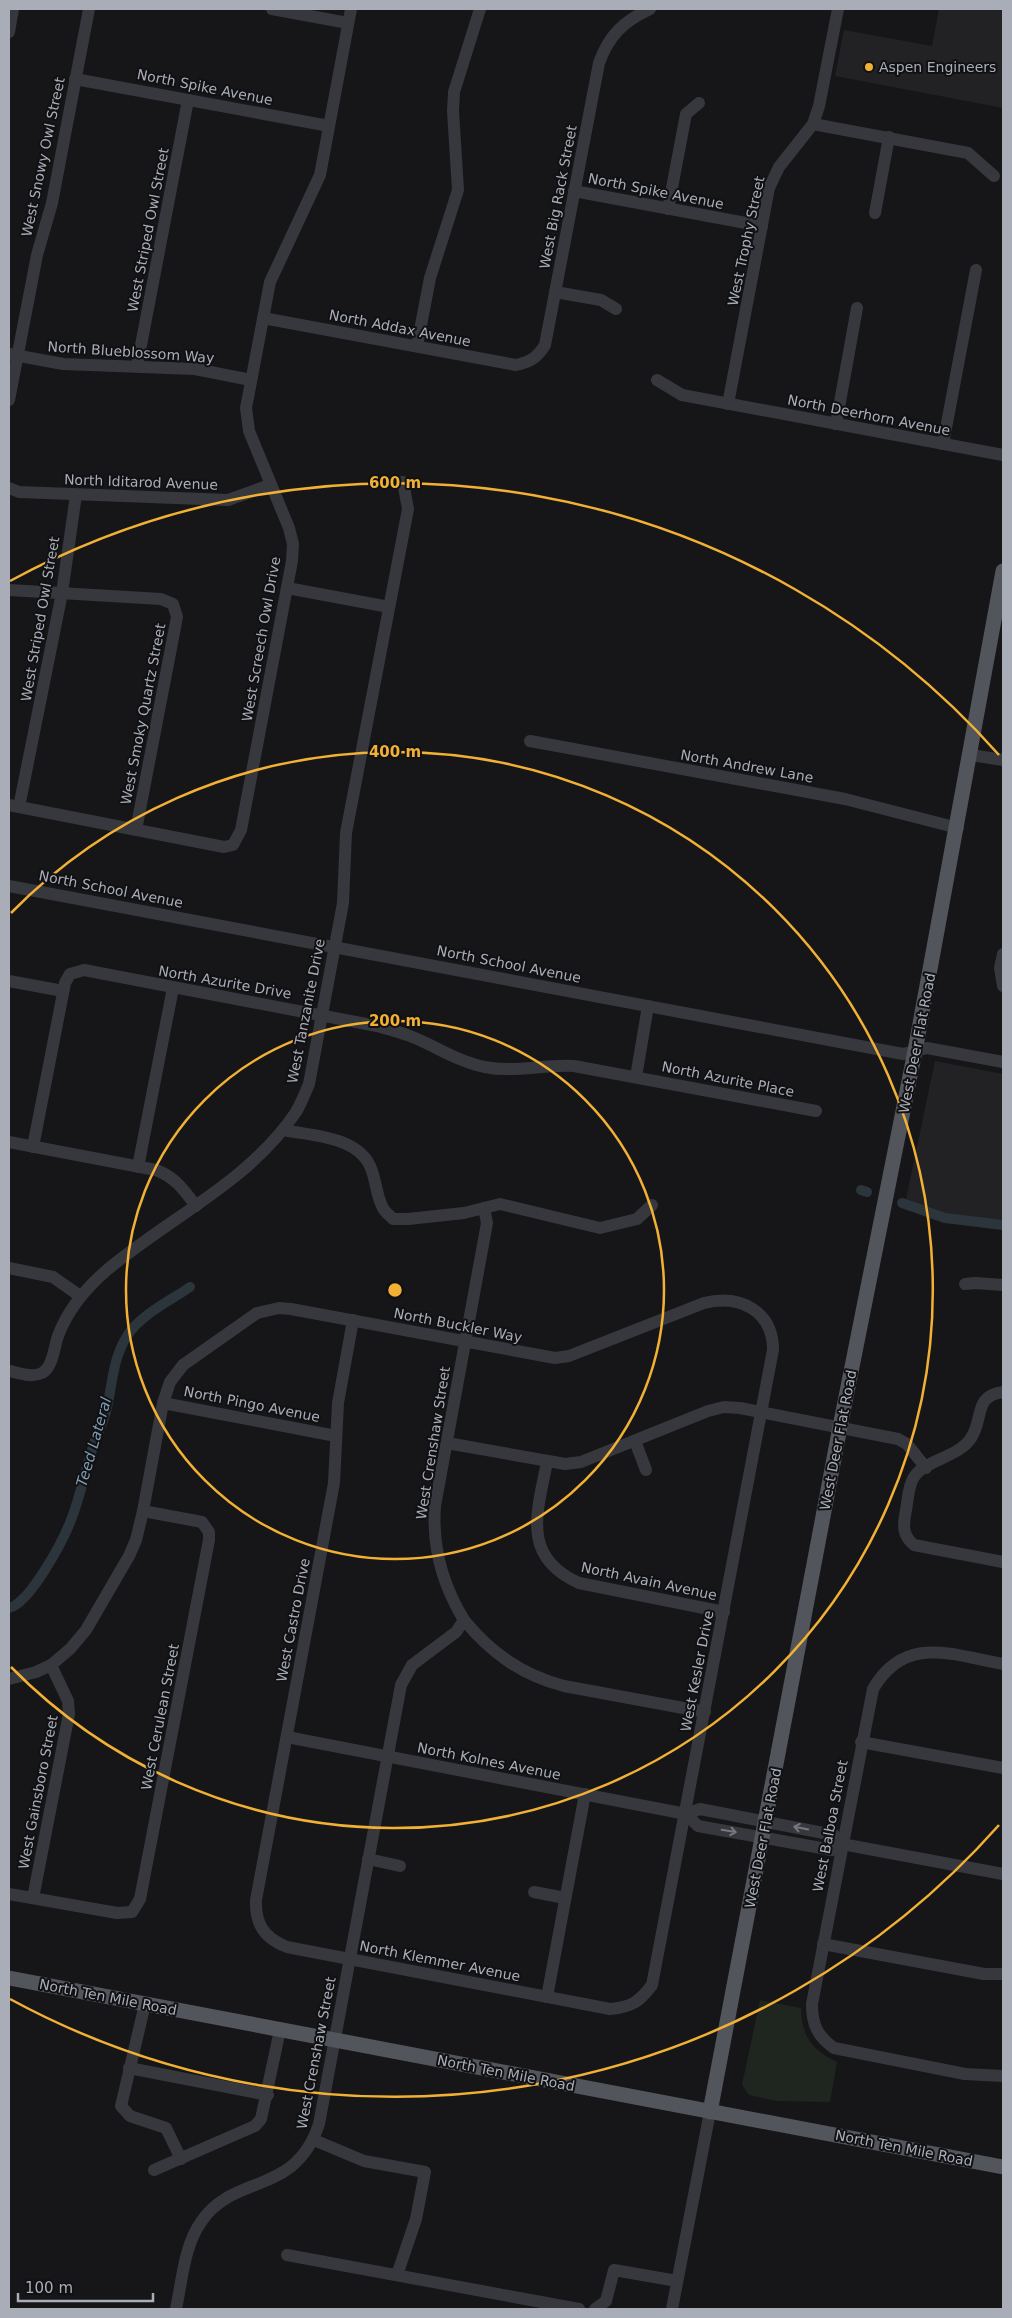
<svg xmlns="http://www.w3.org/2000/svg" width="1012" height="2318" viewBox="0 0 1012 2318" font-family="'DejaVu Sans',sans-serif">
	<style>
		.built { fill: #222225 }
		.green { fill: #1e261f }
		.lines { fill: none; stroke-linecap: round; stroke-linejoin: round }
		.canal { stroke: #2c353c; stroke-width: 10 }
		.minor { stroke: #37383d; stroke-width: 12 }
		.major { stroke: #53555c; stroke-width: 15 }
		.oneway { stroke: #757881 }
		.ring { fill: none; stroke: #f2b134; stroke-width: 2.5 }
		.poi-dot { fill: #f2b134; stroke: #111113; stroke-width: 2 }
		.labels { text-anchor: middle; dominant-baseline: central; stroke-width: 4; stroke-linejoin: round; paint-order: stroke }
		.poi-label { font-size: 14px; fill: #a8adb8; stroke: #111113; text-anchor: start }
		.street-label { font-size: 14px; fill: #a8adb8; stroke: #111113 }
		.water-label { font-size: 15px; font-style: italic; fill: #7f9bb3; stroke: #111113 }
		.centre { fill: #f2b134; stroke: #111113; stroke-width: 2.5 }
		.ring-label { font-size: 15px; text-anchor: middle; font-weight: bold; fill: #f2b134; stroke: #111113; stroke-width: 4; stroke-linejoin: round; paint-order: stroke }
	</style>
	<rect width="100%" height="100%" fill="#161618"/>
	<g class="built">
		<polygon points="939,9 1003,9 1003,108 835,76 844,30 932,46"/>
		<polygon points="935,1061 1003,1074 1003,1220 925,1213 906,1199"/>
	</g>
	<path class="green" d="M760 2000 801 2008C801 2036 813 2051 837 2062L830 2102 776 2101 749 2095 742 2085Z"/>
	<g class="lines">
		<g class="canal">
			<polyline points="861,1190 867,1192"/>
			<polyline points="902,1203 945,1218 1003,1225"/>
			<path d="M9 1608C30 1603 63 1541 71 1520 81 1495 85 1469 94 1444 97 1434 102 1425 105 1415 113 1387 111 1362 127 1336 140 1315 170 1301 190 1287"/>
		</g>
		<g class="minor">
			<polyline points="272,9 348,23"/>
			<polyline points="9,32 13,9"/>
			<polyline points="75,79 329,126"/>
			<polyline points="813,124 968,153 994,176"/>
			<polyline points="574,191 762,226"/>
			<polyline points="668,209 686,114 699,103"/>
			<polyline points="875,213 889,137"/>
			<polyline points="555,292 601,300 616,309"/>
			<path d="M263 318 516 365C530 362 537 358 545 345L599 63C609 35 624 21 650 9"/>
			<polyline points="417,346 430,278 458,190 453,111 454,92 480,9"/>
			<polyline points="9,354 63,364 195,369 251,380"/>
			<polyline points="137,366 188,100"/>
			<polyline points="657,380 682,395 1003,455"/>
			<polyline points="9,400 37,255 52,203 89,9"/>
			<polyline points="728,404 769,188 779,167 813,124 819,106 838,9"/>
			<polyline points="836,424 857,308"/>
			<polyline points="943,444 976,270"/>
			<polyline points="9,488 19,492 228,500 270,485"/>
			<polyline points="287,588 389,607"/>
			<polyline points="9,590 161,599 173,604 177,617 136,830"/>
			<polyline points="530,741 845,799 958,828"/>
			<polyline points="971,755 1003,760"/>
			<polyline points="9,805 224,847 233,845 241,830 292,561 293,544 289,528 249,431 246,408 270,282 320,175 351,9"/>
			<polyline points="19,807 62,593 76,495"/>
			<polyline points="9,886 903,1054 927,1048 1003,1062"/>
			<polyline points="1003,954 1000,968 1003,986"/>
			<polyline points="9,981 63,991"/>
			<polyline points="636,1077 648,1006"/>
			<path d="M283 1130C313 1136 361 1136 372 1171 376 1182 377 1198 383 1208 385 1212 390 1216 393 1219H408L464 1213 500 1204 600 1228 637 1219 652 1205"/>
			<path d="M9 1142 156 1170C175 1177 184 1190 196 1206"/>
			<path d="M33 1147 65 983 70 974 84 970 377 1026C388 1029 400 1032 410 1036 436 1046 458 1062 485 1067 514 1073 544 1064 574 1066L816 1111"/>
			<polyline points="138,1167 173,988"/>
			<polyline points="9,1268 53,1277 80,1296"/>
			<polyline points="965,1284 975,1283 1003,1285"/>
			<path d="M9 1371C19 1373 32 1378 42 1373 53 1367 54 1347 58 1336 68 1309 86 1288 107 1270 170 1217 249 1182 296 1112 301 1104 305 1093 309 1084L343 903 346 833 408 509 403 482"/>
			<path d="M1003 1392C973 1396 984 1419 971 1438 958 1458 926 1459 914 1477 908 1486 908 1500 906 1510 903 1525 902 1535 914 1545L1003 1562"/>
			<polyline points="163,1403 336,1436"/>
			<polyline points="635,1441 646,1470"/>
			<polyline points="447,1443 565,1464 581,1462 708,1411 724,1407 740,1408 898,1439 907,1444 926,1468"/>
			<path d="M547 1462C537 1513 521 1557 579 1583L724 1612"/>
			<path d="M464 1620C491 1653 522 1675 564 1686L705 1712"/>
			<path d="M1003 1664C952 1655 905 1634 873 1689L812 2004C812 2024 817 2036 834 2048L965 2074 1003 2076"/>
			<path d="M9 1679 36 1672 51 1665 70 1649 86 1630 129 1556 136 1540 143 1511 163 1403 170 1382 183 1365 257 1313 279 1308 291 1309 555 1358 569 1356 704 1303C740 1294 773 1311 773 1350L652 1985C639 2002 632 2007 610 2009L287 1947C264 1938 255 1924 256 1900L334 1483 338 1403 353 1320"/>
			<polyline points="287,1737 686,1814 700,1809 834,1835 842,1844 832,1850 698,1826 686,1814"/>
			<polyline points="861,1742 1003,1768"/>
			<polyline points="842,1844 1003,1874"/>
			<polyline points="368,1859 400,1866"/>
			<polyline points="534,1892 565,1898"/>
			<polyline points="9,1894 117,1913 132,1912 140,1899 209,1540 209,1532 202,1522 143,1511"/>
			<polyline points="33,1898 69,1714 68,1701 51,1665"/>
			<polyline points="823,1944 984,1974 1003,1974"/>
			<polyline points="547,1997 585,1794"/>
			<polyline points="145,2004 121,2106 130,2116 166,2128 181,2159"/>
			<polyline points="129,2068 268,2095"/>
			<polyline points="314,2140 364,2161 425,2172 416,2219 397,2275"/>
			<polyline points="154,2170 255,2126 261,2119 280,2030"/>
			<polyline points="287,2255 579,2309"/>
			<path d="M176 2309C182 2281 184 2246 201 2222 233 2173 295 2197 319 2124L401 1685 412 1665 456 1632 464 1620C442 1584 432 1548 435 1506L487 1223 484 1208"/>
			<polyline points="595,2309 606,2301 614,2270 677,2281"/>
			<polyline points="672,2309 710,2112"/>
		</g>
		<g class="major">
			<polyline points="9,1978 1003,2167"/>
			<polyline points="710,2112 840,1427 915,1051 1003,571"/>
		</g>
	</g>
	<defs><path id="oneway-shaft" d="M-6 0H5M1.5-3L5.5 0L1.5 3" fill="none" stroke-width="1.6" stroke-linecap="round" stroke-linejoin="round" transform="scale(1.25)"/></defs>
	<g class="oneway">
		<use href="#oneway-shaft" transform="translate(801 1828) rotate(-169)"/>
		<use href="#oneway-shaft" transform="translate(729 1831) rotate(10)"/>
	</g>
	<g class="ring">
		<circle cx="395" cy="1290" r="269"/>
		<path d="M11 913A538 538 0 1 1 11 1667"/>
		<path d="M999 1825A807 807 0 0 1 10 1999M10 581A807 807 0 0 1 999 755"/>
	</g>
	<circle class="poi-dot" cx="869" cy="67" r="5"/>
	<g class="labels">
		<g class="poi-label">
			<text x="879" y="67">Aspen Engineers</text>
		</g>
		<g class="street-label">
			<text transform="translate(205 87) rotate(11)">North Spike Avenue</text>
			<text transform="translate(43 157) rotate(-78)">West Snowy Owl Street</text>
			<text transform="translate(656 191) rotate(11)">North Spike Avenue</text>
			<text transform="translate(558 197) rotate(-79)">West Big Rack Street</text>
			<text transform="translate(148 230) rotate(-79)">West Striped Owl Street</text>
			<text transform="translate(746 241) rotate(-78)">West Trophy Street</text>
			<text transform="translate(400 328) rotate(11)">North Addax Avenue</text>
			<text transform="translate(131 352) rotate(4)">North Blueblossom Way</text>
			<text transform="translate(869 415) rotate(11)">North Deerhorn Avenue</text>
			<text transform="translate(141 482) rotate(2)">North Iditarod Avenue</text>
			<text transform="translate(40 619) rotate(-80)">West Striped Owl Street</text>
			<text transform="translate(261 639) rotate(-80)">West Screech Owl Drive</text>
			<text transform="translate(143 714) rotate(-79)">West Smoky Quartz Street</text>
			<text transform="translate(747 766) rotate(10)">North Andrew Lane</text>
			<text transform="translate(111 889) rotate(11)">North School Avenue</text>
			<text transform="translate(509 964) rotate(11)">North School Avenue</text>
			<text transform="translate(225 982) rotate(10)">North Azurite Drive</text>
			<text transform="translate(306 1011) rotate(-79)">West Tanzanite Drive</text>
			<text transform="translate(917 1043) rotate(-79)">West Deer Flat Road</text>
			<text transform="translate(728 1079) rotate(11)">North Azurite Place</text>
			<text transform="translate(458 1325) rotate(11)">North Buckler Way</text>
			<text transform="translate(252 1404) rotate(11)">North Pingo Avenue</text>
			<text transform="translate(838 1440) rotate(-79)">West Deer Flat Road</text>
			<text transform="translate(433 1443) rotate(-81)">West Crenshaw Street</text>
			<text transform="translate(649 1581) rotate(12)">North Avain Avenue</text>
			<text transform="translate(293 1620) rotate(-79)">West Castro Drive</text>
			<text transform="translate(697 1671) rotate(-79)">West Kesler Drive</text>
			<text transform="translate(160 1717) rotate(-79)">West Cerulean Street</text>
			<text transform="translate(489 1761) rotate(11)">North Kolnes Avenue</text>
			<text transform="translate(38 1792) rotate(-79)">West Gainsboro Street</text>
			<text transform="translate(830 1826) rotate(-79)">West Balboa Street</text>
			<text transform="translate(763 1838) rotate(-79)">West Deer Flat Road</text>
			<text transform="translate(440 1961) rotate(11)">North Klemmer Avenue</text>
			<text transform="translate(108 1997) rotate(11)">North Ten Mile Road</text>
			<text transform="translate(316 2053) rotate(-79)">West Crenshaw Street</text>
			<text transform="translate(506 2073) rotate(11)">North Ten Mile Road</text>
			<text transform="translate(904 2148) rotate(11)">North Ten Mile Road</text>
		</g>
		<g class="water-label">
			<text transform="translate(94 1442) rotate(-74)">Teed Lateral</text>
		</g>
	</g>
	<circle cx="395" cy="1290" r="8" class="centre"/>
	<g class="ring-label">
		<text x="395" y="488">600 m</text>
		<text x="395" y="757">400 m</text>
		<text x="395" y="1026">200 m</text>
	</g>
	<rect width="1012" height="2318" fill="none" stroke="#a8adb8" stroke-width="20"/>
	<path d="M18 2293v8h135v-8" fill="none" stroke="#a8adb8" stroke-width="2.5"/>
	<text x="25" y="2293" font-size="15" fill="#a8adb8" stroke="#111113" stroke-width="4" paint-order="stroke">100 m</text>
</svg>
